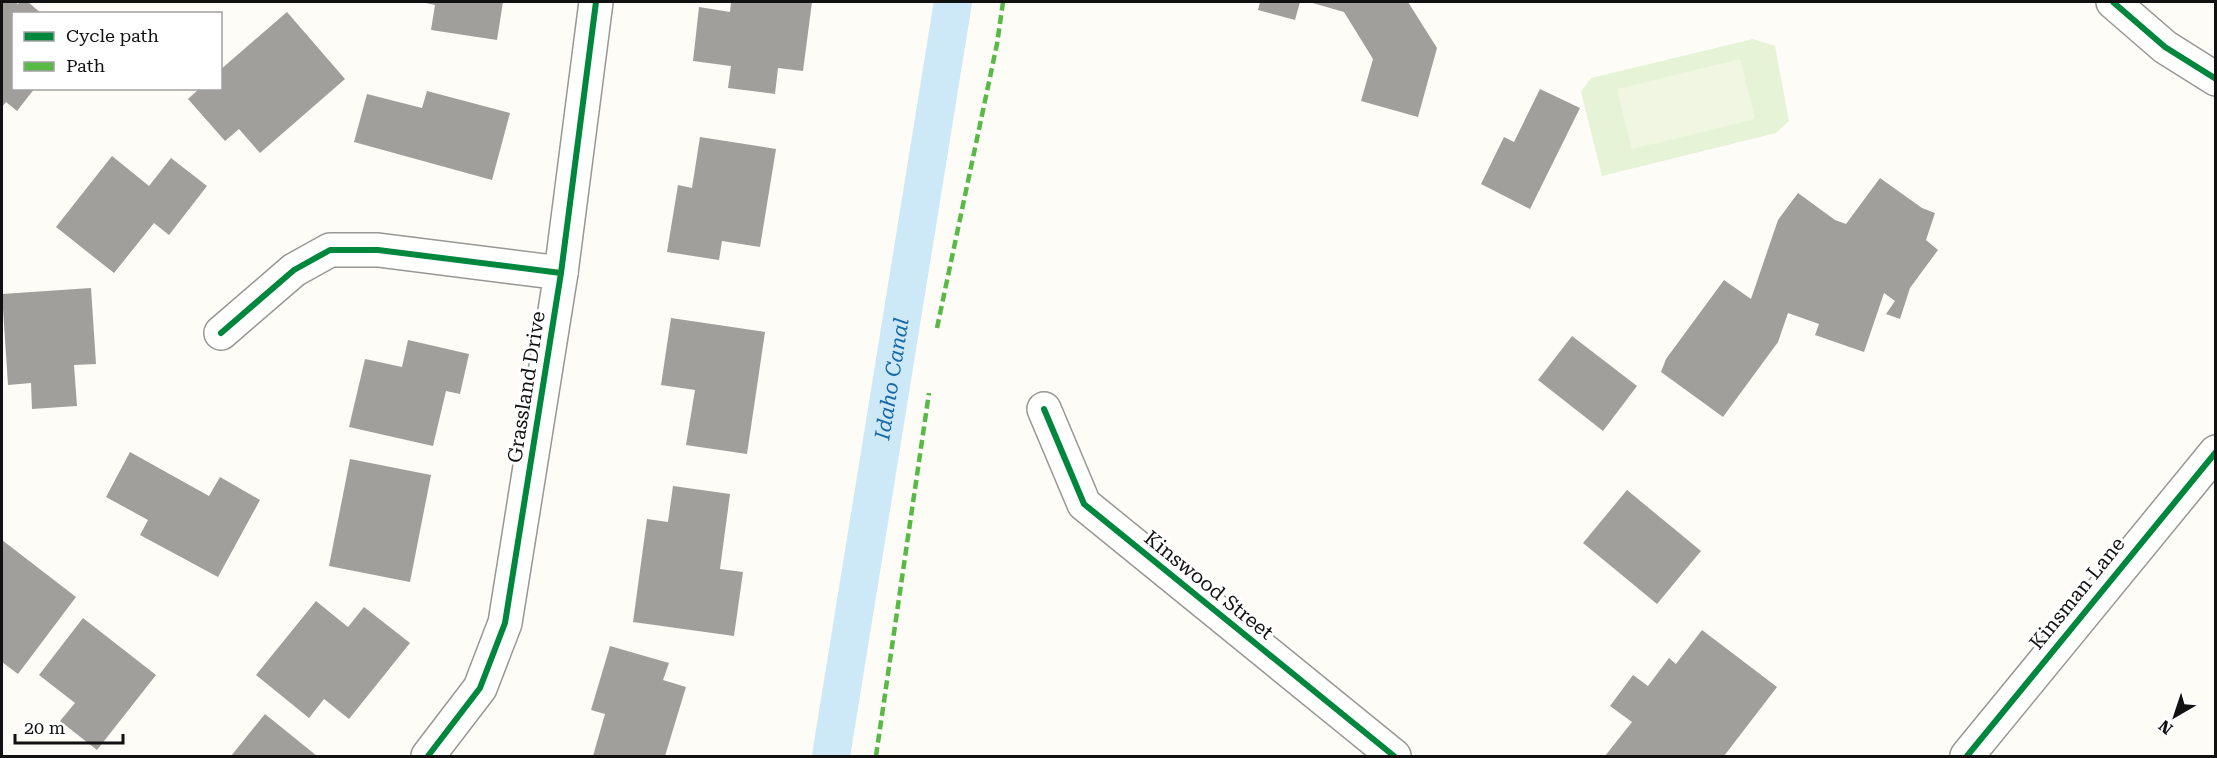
<svg xmlns="http://www.w3.org/2000/svg" width="2217" height="758" viewBox="0 0 2217 758" font-family="'Roboto Serif',serif">
	<style>
		.green { fill: #e7f3d7 }
		.pitch { fill: #f0f6e1 }
		.lines { fill: none; stroke-linecap: round; stroke-linejoin: round }
		.canal { stroke: #cde8f7; stroke-width: 38 }
		.building { fill: #a19f9c }
		.street-casing { stroke: #979795; stroke-width: 36 }
		.street { stroke: #fffffe; stroke-width: 33 }
		.quiet { stroke: #58b947; stroke-width: 4.5; stroke-dasharray: 9 4.5; stroke-linecap: butt }
		.cycleway-casing { stroke: #fff; stroke-width: 10 }
		.cycleway { stroke: #00873e; stroke-width: 6 }
		.labels { text-anchor: middle; dominant-baseline: central; stroke-width: 6; stroke-linejoin: round; paint-order: stroke }
		.street-label { font-size: 20px; fill: #111; stroke: #fff }
		.water-label { font-size: 21px; font-style: italic; fill: #1768a6; stroke: #fff }
	</style>
	<rect width="100%" height="100%" fill="#fdfcf7"/>
	<polygon class="green" points="1753,39 1775,46 1789,121 1776,133 1602,176 1581,92 1591,78"/>
	<polygon class="pitch" points="1740,59 1755,119 1632,149 1617,89"/>
	<g class="lines">
		<path class="canal" id="s1" d="M831 756 953 2"/>
	</g>
	<g class="building">
		<polygon points="2,2 15,2 18,4 20,2 28,2 42,14 14,14 14,88 35,88 17,111 6,102 2,107"/>
		<polygon points="421,2 503,2 497,40 431,30 435,5"/>
		<polygon points="731,2 812,2 803,71 778,68 775,94 728,88 731,66 693,61 699,7 730,12"/>
		<polygon points="1260,2 1300,2 1295,20 1258,10"/>
		<polygon points="1309,2 1408,2 1437,48 1418,117 1361,101 1373,59 1344,12"/>
		<polygon points="287,12 345,79 260,153 239,129 225,141 188,99 200,88 220,88 220,70"/>
		<polygon points="1540,89 1580,108 1530,209 1481,184 1504,137 1514,142"/>
		<polygon points="427,91 510,113 492,180 354,142 367,94 422,108"/>
		<polygon points="700,137 776,149 760,247 722,241 719,260 667,252 678,185 692,188"/>
		<polygon points="112,156 149,186 171,158 207,186 169,235 154,223 114,273 56,227"/>
		<polygon points="1880,178 1922,208 1935,213 1926,240 1938,250 1910,288 1900,319 1886,314 1895,301 1884,293 1864,352 1815,335 1819,324 1788,313 1778,342 1723,417 1661,372 1666,359 1724,280 1751,299 1778,220 1798,193 1835,220 1846,224"/>
		<polygon points="91,288 96,364 74,365 77,406 32,409 31,383 8,385 2,294"/>
		<polygon points="671,318 765,332 747,454 686,445 695,390 661,385"/>
		<polygon points="1572,336 1637,386 1603,431 1538,380"/>
		<polygon points="408,340 469,354 460,394 446,391 433,446 349,427 365,359 402,367"/>
		<polygon points="130,452 209,496 220,477 260,500 218,577 140,535 148,520 106,497"/>
		<polygon points="350,459 431,475 410,582 329,566"/>
		<polygon points="673,486 730,494 720,569 743,572 734,636 633,622 647,519 668,522"/>
		<polygon points="1627,490 1701,551 1657,604 1583,543"/>
		<polygon points="2,540 76,597 18,674 2,662"/>
		<polygon points="316,601 348,627 364,607 410,643 349,719 324,699 309,718 256,675"/>
		<polygon points="83,618 156,675 97,750 60,721 75,703 39,675"/>
		<polygon points="1702,630 1777,687 1724,756 1605,756 1632,722 1610,706 1633,675 1648,686 1669,658 1676,664"/>
		<polygon points="610,646 669,663 663,680 686,687 665,756 593,756 605,714 591,710"/>
		<polygon points="265,714 317,756 231,756"/>
	</g>
	<g class="lines">
		<defs>
			<g id="street">
				<polyline points="2113,2 2165,47 2216,79"/>
				<polyline points="221,333 294,270 330,250 378,250 561,273"/>
				<polyline points="1044,409 1084,504 1394,756"/>
				<polyline points="428,756 480,688 505,623 561,273 596,2"/>
				<polyline points="1967,756 2216,452"/>
			</g>
		</defs>
		<use href="#street" class="street-casing"/>
		<use href="#street" class="street"/>
		<g class="quiet">
			<polyline points="937,328 997,44 1003,2"/>
			<polyline points="876,756 929,393"/>
		</g>
		<defs>
			<g id="cycleway">
				<polyline points="2113,2 2165,47 2216,79"/>
				<polyline points="221,333 294,270 330,250 378,250 561,273"/>
				<polyline points="1044,409 1084,504 1394,756"/>
				<polyline points="428,756 480,688 505,623 561,273 596,2"/>
				<polyline points="1967,756 2216,452"/>
			</g>
		</defs>
		<use href="#cycleway" class="cycleway-casing"/>
		<use href="#cycleway" class="cycleway"/>
	</g>
	<g class="labels">
		<g class="street-label">
			<text transform="translate(526 387) rotate(-81)">Grassland Drive</text>
			<text transform="translate(1209 585) rotate(39)">Kinswood Street</text>
			<text transform="translate(2077 593) rotate(-51)">Kinsman Lane</text>
		</g>
		<g class="water-label">
			<text stroke="none"><textPath href="#s1" startOffset="382">Idaho Canal</textPath></text>
		</g>
	</g>
	<rect width="2217" height="758" fill="none" stroke="#111111" stroke-width="6"/>
	<rect x="12" y="12" width="210" height="78" fill="#ffffff" stroke="#a0a0a0" stroke-width="1.5"/>
	<rect x="24" y="32" width="30" height="9" fill="#00873e" stroke="#a0a0a0" stroke-width="1.5"/>
	<text x="66" y="42" font-size="18" fill="#111111">Cycle path</text>
	<rect x="24" y="62" width="30" height="9" fill="#58b947" stroke="#a0a0a0" stroke-width="1.5"/>
	<text x="66" y="72" font-size="18" fill="#111111">Path</text>
	<g transform="translate(2175 716) rotate(219)" stroke="#ffffff" stroke-width="4.5" paint-order="stroke">
	<path d="M0-4.5L10 22L0 15L-10 22Z" fill="#111111"/>
	<text y="-9" font-size="16" font-weight="bold" text-anchor="middle" fill="#111111">N</text>
	</g>
	<path d="M15 734v9h108v-9" fill="none" stroke="#111111" stroke-width="3"/>
	<text x="24" y="734" font-size="18" fill="#111111" stroke="#ffffff" stroke-width="4.5" paint-order="stroke">20 m</text>
</svg>
